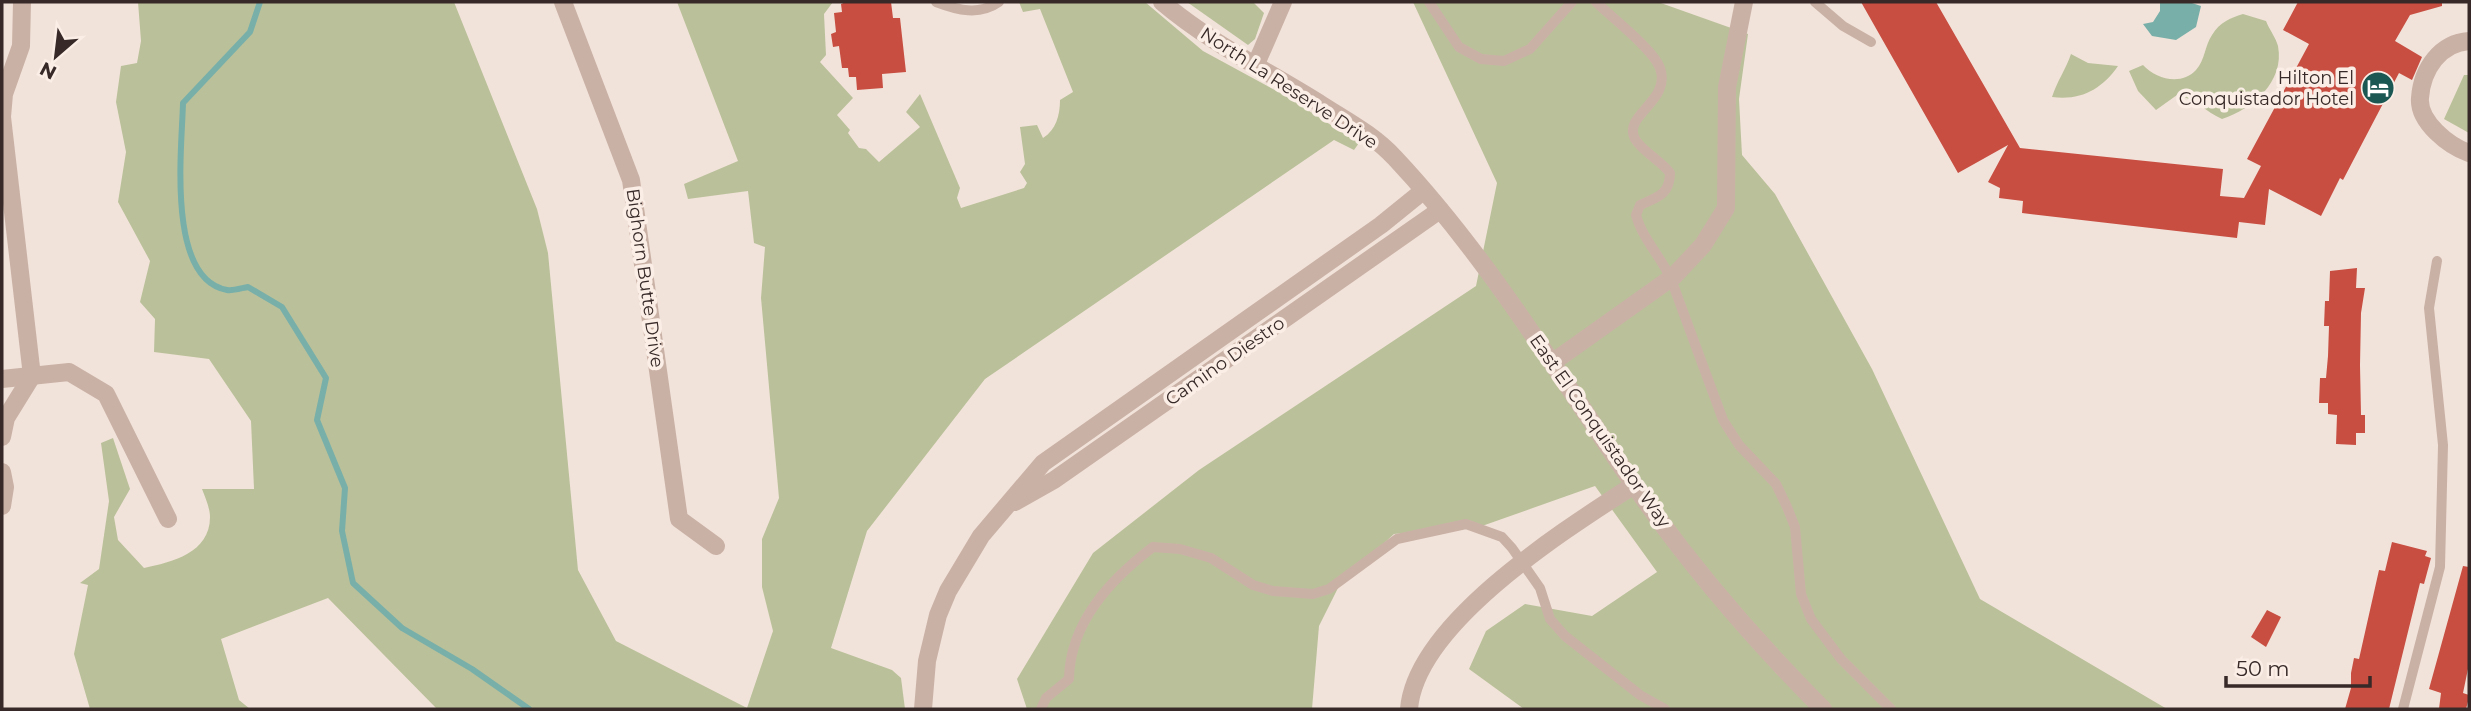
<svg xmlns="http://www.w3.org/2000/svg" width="2471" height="711" viewBox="0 0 2471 711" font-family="Montserrat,sans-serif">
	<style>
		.green { fill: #bac19a }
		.water { fill: #79afa9 }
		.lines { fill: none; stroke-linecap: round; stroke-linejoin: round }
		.stream { stroke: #79afa9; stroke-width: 6 }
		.building { fill: #c84e42 }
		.service { stroke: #cab1a6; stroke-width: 10 }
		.minor { stroke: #cab1a6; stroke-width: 18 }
		.tertiary { stroke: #cab1a6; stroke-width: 18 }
		.labels { text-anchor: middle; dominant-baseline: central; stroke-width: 7; stroke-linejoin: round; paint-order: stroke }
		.poi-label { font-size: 18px; fill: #362927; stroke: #faeee6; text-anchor: end }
		.street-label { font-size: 18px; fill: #362927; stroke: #faeee6 }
	</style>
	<rect width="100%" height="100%" fill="#f2e3da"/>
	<g class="green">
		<path d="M138 2H454L537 209 548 253 578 570 616 641 747 708 773 631 762 587V539L779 498 761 298 765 247 754 243 748 191 688 199 684 184 738 161 677 2H833L824 14 826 55 820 62 853 98 837 115 850 130 848 133 859 148 866 149 879 162 920 127 906 112 920 94 960 188 957 198 961 208 1024 188 1027 183 1020 172 1025 164 1020 127 1037 125 1043 138C1056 130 1060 115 1060 100L1073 92 1040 9 1023 12 1019 2H1145L1203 51 1284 95 1359 143 1354 150 1334 140 985 379 867 531 831 648 892 670 901 678 905 709H437L328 598 221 639 239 700 250 709H90L74 654 88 585 80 583 99 569 109 501 101 443 113 438 130 489 114 517 118 540 144 568C172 562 210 553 210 517 210 508 205 497 202 489H254L251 421 209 359 154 352 155 319 140 302 150 261 118 202 126 152 116 102 121 66 137 63 141 41Z"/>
		<polygon points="1187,2 1253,2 1264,13 1255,39 1248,45"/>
		<polygon points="1413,2 1658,2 1748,34 1739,99 1742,155 1775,194 1872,369 1980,599 2167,709 1524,709 1469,669 1486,631 1525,604 1592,616 1657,572 1595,486 1482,526 1394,534 1340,584 1319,626 1312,709 1027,709 1017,679 1093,553 1199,470 1476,286 1497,183"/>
		<path d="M2243 14 2266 21C2269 29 2276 38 2278 46 2285 82 2252 109 2222 119 2206 112 2194 98 2177 95L2156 110 2138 91 2129 71 2143 65C2156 79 2181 86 2196 70 2205 60 2205 45 2212 35 2220 22 2230 18 2243 14Z"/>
		<path d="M2071 54 2088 63 2118 66C2102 89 2081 101 2052 97 2057 81 2066 69 2071 54Z"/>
		<polygon points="2464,75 2469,75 2469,133 2444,119"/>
	</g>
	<polygon class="water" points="2160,2 2189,2 2201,6 2196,27 2176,40 2152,36 2143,24 2153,22 2160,11"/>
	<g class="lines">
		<path class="stream" d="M260 2 250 32 183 103C182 147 166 279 227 290 233 291 242 288 248 287L282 307 326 378 317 420 345 488 342 531 353 583 402 628 472 669 529 709"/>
	</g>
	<g class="building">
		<polygon points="846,2 891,2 893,18 900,18 906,72 882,74 883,88 857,90 856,77 849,77 848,68 842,68 839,46 833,47 831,34 836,32 834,13 842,12 841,4"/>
		<polygon points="1861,2 1936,2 2020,148 2223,169 2220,196 2244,198 2261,166 2247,159 2309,44 2283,30 2298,2 2442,2 2442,6 2410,15 2395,41 2422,57 2412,80 2399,73 2343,180 2340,178 2321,216 2269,189 2265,225 2239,222 2237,238 2022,213 2023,201 1999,198 2000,188 1988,182 2008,145 1958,173"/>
		<polygon points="2357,268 2356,288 2365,288 2361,313 2360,365 2361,415 2365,415 2365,433 2356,433 2356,445 2336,444 2337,415 2328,414 2328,403 2319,403 2320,378 2326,378 2328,356 2329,326 2324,326 2325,301 2329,301 2330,271"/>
		<polygon points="2392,542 2427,551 2425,556 2431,558 2424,584 2420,583 2389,709 2345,709 2351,688 2351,673 2354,658 2359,659 2379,570 2385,571"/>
		<polygon points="2463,566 2469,567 2469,664 2463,693 2469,695 2469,698 2466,709 2439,709 2441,693 2429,689"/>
		<polygon points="2267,610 2281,617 2266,647 2251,637"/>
	</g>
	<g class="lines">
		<g class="service">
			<path d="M936 2C957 10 979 16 999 2"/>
			<polyline points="1429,2 1459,47 1481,59 1504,61 1530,49 1572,2"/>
			<path d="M1596 2C1611 17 1653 49 1660 68 1672 101 1622 115 1635 139 1642 151 1661 161 1670 173 1670 194 1658 197 1640 205L1636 215C1642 238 1661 257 1671 279L1723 420 1739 445 1776 484 1787 507 1795 527 1801 594 1811 619 1841 659 1891 709"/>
			<polyline points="1815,2 1843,26 1871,42"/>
			<path d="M1041 709 1046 698 1069 679C1070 622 1111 579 1153 547L1180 549 1211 558 1253 585 1273 591 1313 594 1329 589 1397 539 1466 524 1502 537 1512 548 1540 588 1550 619 1565 636 1640 695 1665 709"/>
			<polyline points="2403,709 2440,567 2443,445 2429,308 2437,261"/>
		</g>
		<g class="minor">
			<polyline points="563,2 631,180 679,519 716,546"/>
			<path d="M2469 41C2440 43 2422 69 2420 98 2418 122 2449 146 2469 153"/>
			<polyline points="1256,64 1283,2"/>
			<polyline points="1553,362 1674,276 1703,245 1726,208 1727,87 1744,2"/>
			<polyline points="2,379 69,372 106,394 168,519"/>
			<polyline points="2,437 6,418 32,376 2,117 4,94 21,46 22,2"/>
			<polyline points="2,472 5,487 2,506"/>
			<polyline points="1015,502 1054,480 1440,210"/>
			<polyline points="923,709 927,661 938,615 948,591 981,536 1043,463 1381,225 1423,191"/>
			<path d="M1409 709C1416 623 1566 529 1634 485"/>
		</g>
		<path class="tertiary" d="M1162 2C1210 43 1268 71 1322 105 1347 121 1374 135 1395 158 1486 255 1557 372 1632 482 1688 563 1754 640 1823 709"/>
	</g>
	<defs>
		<symbol id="hotel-disc" viewBox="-11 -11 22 22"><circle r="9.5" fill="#1c5853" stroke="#faeee6"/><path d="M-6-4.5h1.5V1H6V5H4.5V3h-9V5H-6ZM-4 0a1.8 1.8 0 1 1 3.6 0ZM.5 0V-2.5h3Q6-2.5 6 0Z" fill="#fff"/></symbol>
	</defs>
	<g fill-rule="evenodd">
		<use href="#hotel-disc" x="2359" y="69" width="38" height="38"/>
	</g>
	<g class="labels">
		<g class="poi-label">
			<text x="2354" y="78">Hilton El<tspan x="2354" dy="21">Conquistador Hotel</tspan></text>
		</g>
		<g class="street-label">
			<text transform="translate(1289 88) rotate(33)">North La Reserve Drive</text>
			<text transform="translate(645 278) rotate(82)">Bighorn Butte Drive</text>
			<text transform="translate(1225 361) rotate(-35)">Camino Diestro</text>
			<text transform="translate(1600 431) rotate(55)">East El Conquistador Way</text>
		</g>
	</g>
	<rect width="2471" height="711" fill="none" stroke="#362927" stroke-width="7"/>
	<g transform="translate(56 56) rotate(208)" stroke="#faeee6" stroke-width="5" paint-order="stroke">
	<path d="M0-5L12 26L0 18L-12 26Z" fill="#362927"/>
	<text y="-10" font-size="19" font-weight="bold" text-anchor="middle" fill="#362927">N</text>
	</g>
	<path d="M2226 676v10h144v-10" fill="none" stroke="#362927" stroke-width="3.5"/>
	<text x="2236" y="676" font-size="21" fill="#362927" stroke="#faeee6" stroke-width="5" paint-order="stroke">50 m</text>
</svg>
